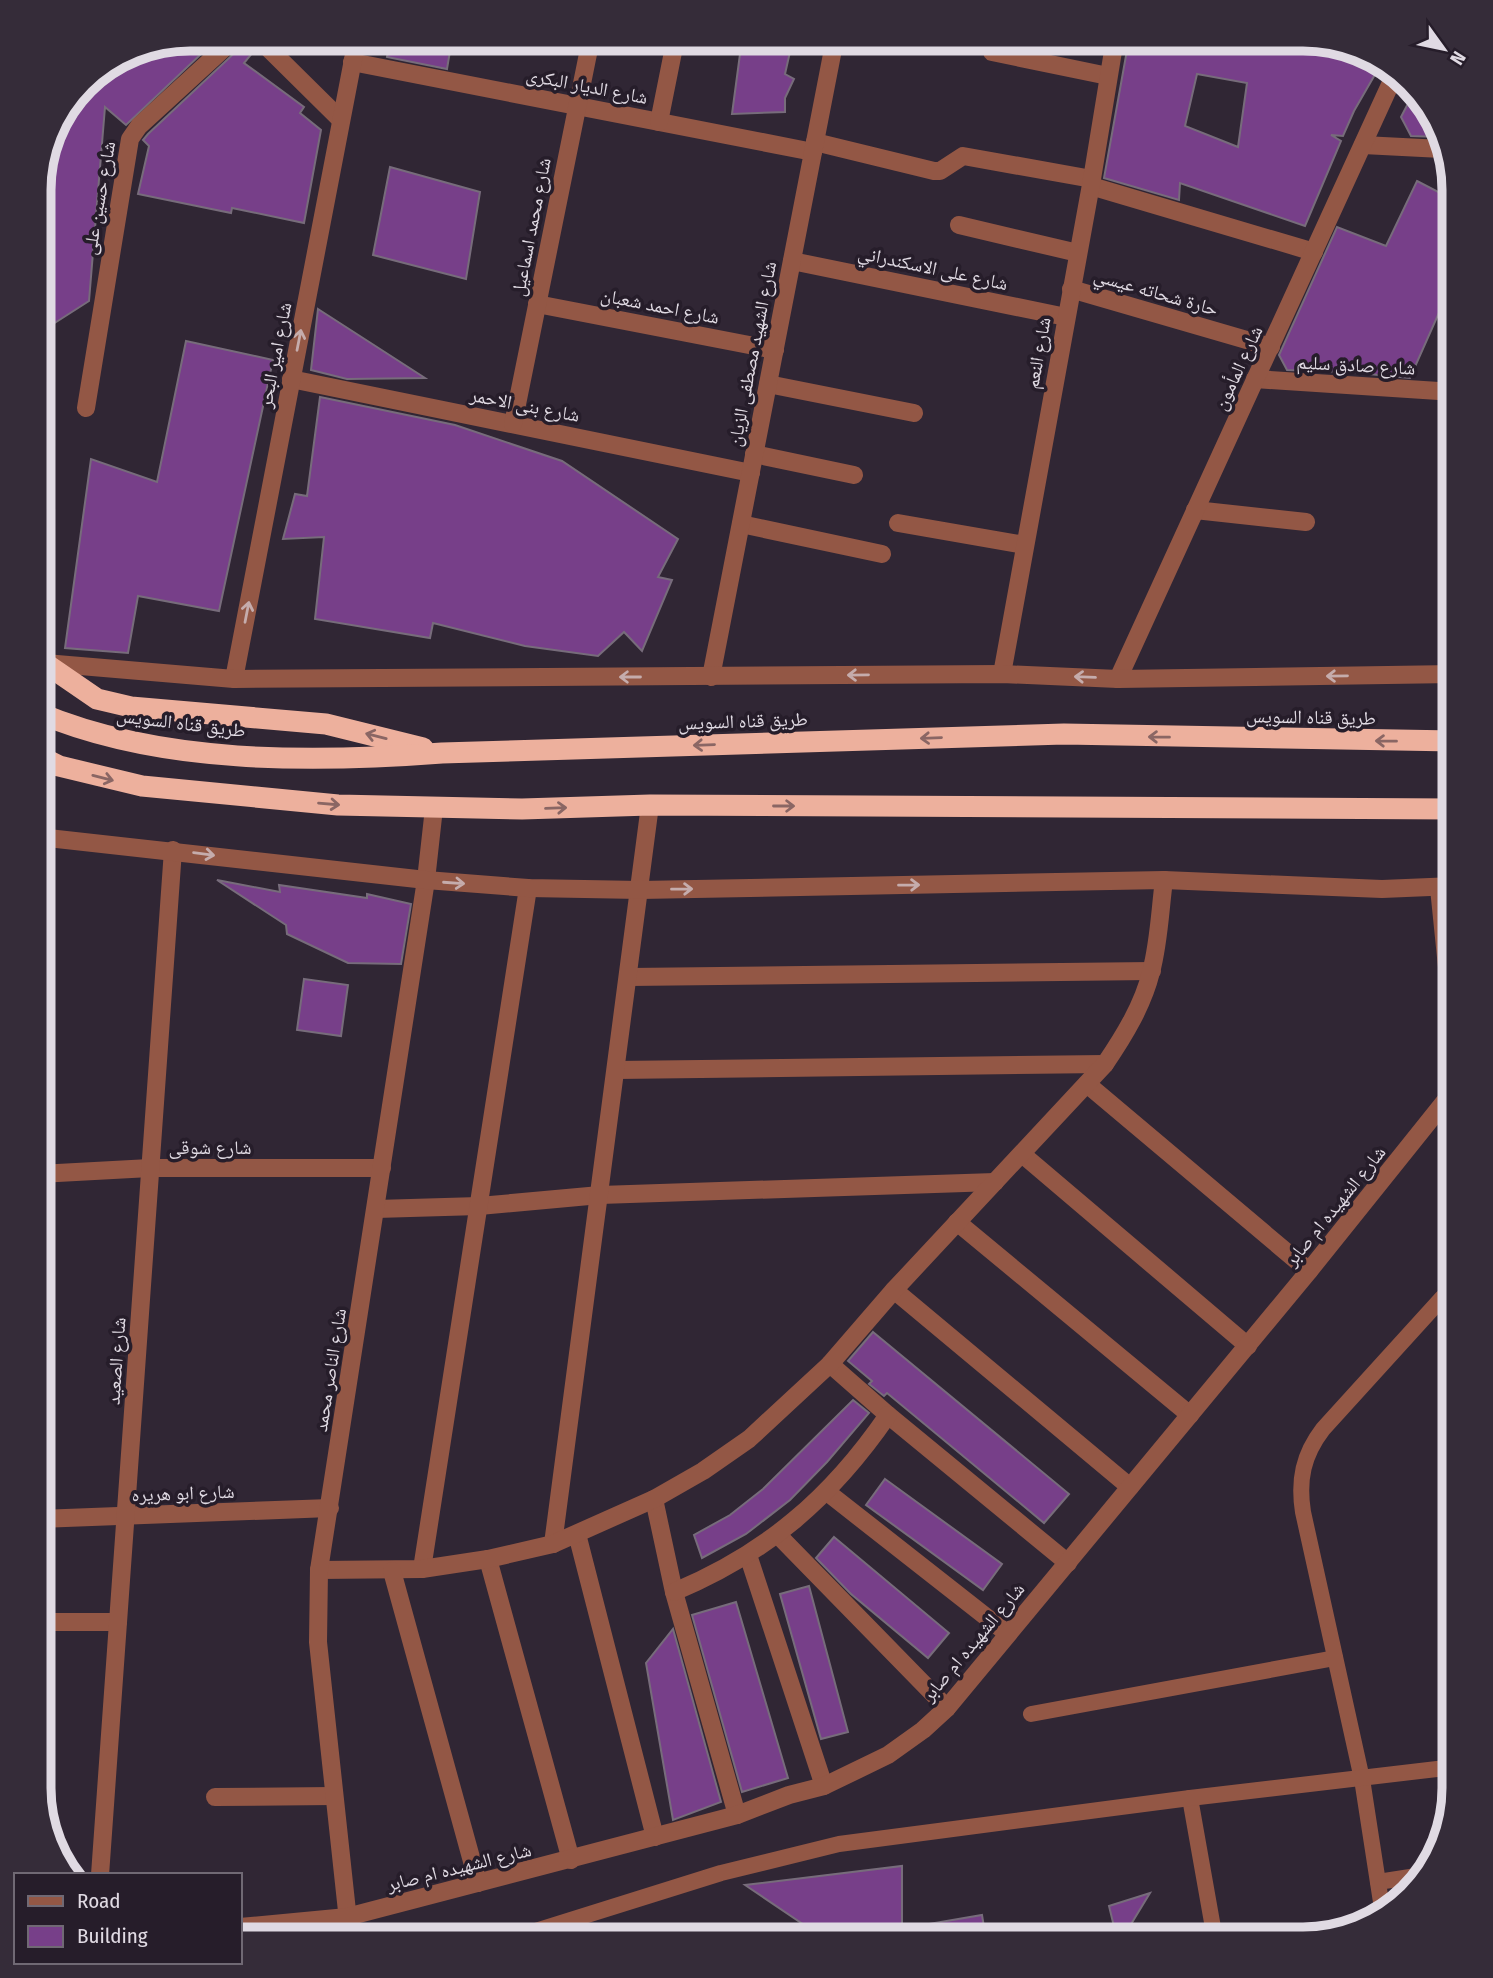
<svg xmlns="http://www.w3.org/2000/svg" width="1493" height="1978" viewBox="0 0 1493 1978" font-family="'Fira Sans Condensed','Noto Naskh Arabic',sans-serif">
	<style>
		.building { fill: #773f89; stroke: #776c7b; stroke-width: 2; fill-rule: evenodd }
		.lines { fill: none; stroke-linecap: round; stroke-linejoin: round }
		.service { stroke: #935745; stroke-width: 16 }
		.minor { stroke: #935745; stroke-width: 18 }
		.tertiary { stroke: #935745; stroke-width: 18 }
		.motorway { stroke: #edb09d; stroke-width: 21 }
		.oneway { stroke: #c5acac }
		.oneway2 { stroke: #8a6664 }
		.labels { text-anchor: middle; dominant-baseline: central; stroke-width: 7; stroke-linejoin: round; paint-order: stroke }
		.street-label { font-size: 19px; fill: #e0dae3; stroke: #261d2a }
		.rim { fill: none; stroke: #e0dae3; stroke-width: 9 }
	</style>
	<rect width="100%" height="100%" fill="#302634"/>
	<g class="building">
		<polygon points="190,38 218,38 126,125 105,107 89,301 39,333 39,180 54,123 98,71 132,50"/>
		<polygon points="390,39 452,39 447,69 387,57"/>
		<polygon points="742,39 775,39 792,43 785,74 794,79 785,98 785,112 732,114"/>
		<path d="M1129 39H1313L1374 57 1377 71 1354 111 1343 136 1331 135 1341 141 1305 226 1180 183 1179 200 1104 178ZM1197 74 1247 83 1238 147 1185 126Z"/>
		<polygon points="244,44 254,51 244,63 304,107 300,113 321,130 304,223 232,208 231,213 138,194 149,146 143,140 148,134"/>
		<polygon points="1414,92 1429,106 1439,137 1411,136 1401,117"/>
		<polygon points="390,167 480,192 466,279 373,255"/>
		<polygon points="1417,181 1454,200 1454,279 1410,378 1347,372 1287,370 1279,355 1337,227 1386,246"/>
		<polygon points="318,309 425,378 347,379 311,370"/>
		<polygon points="186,341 273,360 219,611 138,596 128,653 65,648 91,459 157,482"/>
		<polygon points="320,397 455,425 562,461 678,539 658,577 672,580 642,651 624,632 598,656 525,646 433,623 430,638 315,619 324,537 283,539 295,494 307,496"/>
		<polygon points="217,880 280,892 279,885 367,898 367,894 411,904 401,964 348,963 287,934 286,925"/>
		<polygon points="304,979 348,985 341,1036 297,1030"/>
		<polygon points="873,1332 1069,1494 1044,1523 887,1393 884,1396 869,1384 872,1381 848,1361"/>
		<polygon points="853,1400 869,1413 827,1462 790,1500 746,1534 702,1558 694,1535 730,1515 763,1489"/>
		<polygon points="885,1479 1002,1564 983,1590 866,1505"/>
		<polygon points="834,1537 949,1633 928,1658 851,1594 816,1558"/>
		<polygon points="809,1586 848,1732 821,1739 780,1594"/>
		<polygon points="736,1602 788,1778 742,1792 692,1615"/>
		<polygon points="673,1629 721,1802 673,1820 646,1663"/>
		<polygon points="902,1866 902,1939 825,1939 745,1885"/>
		<polygon points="1150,1893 1122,1939 1117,1939 1109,1906"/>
		<polygon points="982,1915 986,1939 912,1939 911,1927"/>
	</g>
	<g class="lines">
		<g class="service">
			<polyline points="1031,1714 1335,1658"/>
			<polyline points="1190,1798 1215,1939"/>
			<polyline points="1378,1882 1423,1875"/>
			<path d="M1383 1915 1362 1779 1303 1512C1298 1480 1303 1455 1323 1429L1442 1298 1454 1289"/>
			<polyline points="510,1939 721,1873 839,1844 1190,1798 1454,1767"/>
		</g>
		<g class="minor">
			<polyline points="259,39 341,120"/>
			<polyline points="992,52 1108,76"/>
			<polyline points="352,62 813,152"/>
			<polyline points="659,122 675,42"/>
			<polyline points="815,142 934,171 940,171 963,156 1092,179"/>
			<polyline points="1363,145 1442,149"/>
			<polyline points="1091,186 1314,252"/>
			<polyline points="959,225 1078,253"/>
			<polyline points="792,261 1066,317"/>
			<polyline points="1071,289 1271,347"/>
			<polyline points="537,304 775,350"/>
			<polyline points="291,379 751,473"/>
			<polyline points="1255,379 1454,392"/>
			<polyline points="768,384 914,413"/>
			<polyline points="86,408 130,139 139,126 234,39"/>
			<polyline points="513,424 591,39"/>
			<polyline points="754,454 854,475"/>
			<polyline points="1195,510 1306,522"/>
			<polyline points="898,523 1025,545"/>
			<polyline points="741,524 882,554"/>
			<polyline points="1002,674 1092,179 1115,39"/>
			<polyline points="711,677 835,39"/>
			<polyline points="234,679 357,39"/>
			<polyline points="1118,679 1395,74"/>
			<polyline points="629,977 1152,971"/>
			<polyline points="616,1070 1105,1064"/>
			<polyline points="1087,1084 1309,1271"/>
			<polyline points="1022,1154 1248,1346"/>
			<polyline points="39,1174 150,1168 382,1168"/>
			<polyline points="376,1209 479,1206 600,1195 995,1182"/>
			<polyline points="957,1222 1190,1415"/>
			<polyline points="894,1290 1130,1487"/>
			<polyline points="830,1364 888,1415 1068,1563"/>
			<polyline points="827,1492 1008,1634"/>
			<polyline points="654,1499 674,1592 737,1815"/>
			<polyline points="39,1519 330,1508"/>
			<polyline points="577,1534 655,1837"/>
			<polyline points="778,1535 947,1708"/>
			<polyline points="553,1544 650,805"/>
			<polyline points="748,1555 824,1786"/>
			<polyline points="488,1559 571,1860"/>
			<polyline points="422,1569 528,888"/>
			<path d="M319 1570 422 1569 488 1559 553 1544 654 1499 703 1471 749 1439 830 1364 894 1290 1105 1064C1124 1036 1143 1005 1151 972 1159 943 1160 910 1164 880"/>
			<polyline points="392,1571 478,1883"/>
			<path d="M674 1592C767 1553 831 1498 888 1415"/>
			<polyline points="39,1622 118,1622"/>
			<polyline points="215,1797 334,1796"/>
			<polyline points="100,1875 173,850"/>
			<polyline points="350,1939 318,1642 319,1570 426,880 434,808"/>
		</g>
		<g class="tertiary">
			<polyline points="45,663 234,679 1002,674 1118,679 1454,674"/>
			<polyline points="39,837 426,880 528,888 640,890 1164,880 1382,889 1454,886"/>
			<polyline points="1439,888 1454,1036"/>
			<polyline points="240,1927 347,1917 737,1815 789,1795 824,1786 888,1755 923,1730 947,1708 1309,1271 1454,1090"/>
		</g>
		<g class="motorway">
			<polyline points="46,664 97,699 131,707 326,724 423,748"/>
			<path d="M39 713C160 764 312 763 442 753L1064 734 1454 741"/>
			<polyline points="39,756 59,766 142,786 338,805 522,809 650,805 1454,809"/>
		</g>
	</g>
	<defs><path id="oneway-shaft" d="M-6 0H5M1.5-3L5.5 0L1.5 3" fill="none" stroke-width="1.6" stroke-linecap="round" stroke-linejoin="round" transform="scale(1.75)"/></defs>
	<g class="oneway">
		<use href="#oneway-shaft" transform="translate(299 340) rotate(-79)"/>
		<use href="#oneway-shaft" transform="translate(247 612) rotate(-79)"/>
		<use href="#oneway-shaft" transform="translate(858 675) rotate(179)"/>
		<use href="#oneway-shaft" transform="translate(1337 676) rotate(179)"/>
		<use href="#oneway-shaft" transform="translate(630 677) rotate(180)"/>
		<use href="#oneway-shaft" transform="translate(1085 677) rotate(-178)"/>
		<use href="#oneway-shaft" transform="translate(204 854) rotate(7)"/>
		<use href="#oneway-shaft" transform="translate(454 883) rotate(4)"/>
		<use href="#oneway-shaft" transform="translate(909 885) rotate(-1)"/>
		<use href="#oneway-shaft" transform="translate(682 889) rotate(-1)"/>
	</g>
	<g class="oneway2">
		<use href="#oneway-shaft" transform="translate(376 736) rotate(-166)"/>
		<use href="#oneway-shaft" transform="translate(1159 737) rotate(-179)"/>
		<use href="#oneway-shaft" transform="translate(931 738) rotate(178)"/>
		<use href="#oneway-shaft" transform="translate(1386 741) rotate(-179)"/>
		<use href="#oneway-shaft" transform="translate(704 745) rotate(178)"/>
		<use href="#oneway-shaft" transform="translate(103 778) rotate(14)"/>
		<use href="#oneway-shaft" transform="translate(329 804) rotate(5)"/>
		<use href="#oneway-shaft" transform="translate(784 806)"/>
		<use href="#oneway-shaft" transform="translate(556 808) rotate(-2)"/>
	</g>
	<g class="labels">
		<g class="street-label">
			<text transform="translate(587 86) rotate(11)">شارع الديار البكرى</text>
			<text transform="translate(99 198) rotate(-80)">شارع حسين على</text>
			<text transform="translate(531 227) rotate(-79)">شارع محمد اسماعيل</text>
			<text transform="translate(933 268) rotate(12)">شارع على الاسكندراني</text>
			<text transform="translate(1156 292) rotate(16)">حارة شحاته عيسي</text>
			<text transform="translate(660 306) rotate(11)">شارع احمد شعبان</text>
			<text transform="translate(1038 353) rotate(-80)">شارع النعم</text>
			<text transform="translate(752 354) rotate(-79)">شارع الشهيد مصطفى الزيان</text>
			<text transform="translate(275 355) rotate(-79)">شارع امير البحر</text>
			<text transform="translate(1356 365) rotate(3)">شارع صادق سليم</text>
			<text transform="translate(1238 368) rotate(-65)">شارع المأمون</text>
			<text transform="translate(525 405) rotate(11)">شارع بنى الاحمر</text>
			<text transform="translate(1311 717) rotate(1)">طريق قناه السويس</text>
			<text transform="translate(743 721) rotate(-2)">طريق قناه السويس</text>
			<text transform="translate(181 723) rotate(7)">طريق قناه السويس</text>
			<text x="210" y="1147">شارع شوقى</text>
			<text transform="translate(1335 1206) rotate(-51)">شارع الشهيده ام صابر</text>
			<text transform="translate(116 1361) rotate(-86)">شارع الصعيد</text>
			<text transform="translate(330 1370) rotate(-81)">شارع الناصر محمد</text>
			<text transform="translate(183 1493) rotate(-2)">شارع ابو هريره</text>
			<text transform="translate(973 1642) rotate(-50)">شارع الشهيده ام صابر</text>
			<text transform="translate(459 1867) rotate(-14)">شارع الشهيده ام صابر</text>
		</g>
	</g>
	<path d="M0 0H1493V1978H0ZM190 51H1303A139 139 0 0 1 1442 190V1788A139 139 0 0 1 1303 1927H190A139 139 0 0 1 51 1788V190A139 139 0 0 1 190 51Z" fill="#352c39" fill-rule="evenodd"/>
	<path class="rim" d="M190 51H1303A139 139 0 0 1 1442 190V1788A139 139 0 0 1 1303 1927H190A139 139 0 0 1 51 1788V190A139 139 0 0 1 190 51Z"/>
	<rect x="14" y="1873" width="228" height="91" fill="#261d2a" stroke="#706974" stroke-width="2"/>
	<rect x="28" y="1896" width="35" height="10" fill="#935745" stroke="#706974" stroke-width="2"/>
	<text x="77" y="1908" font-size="21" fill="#e0dae3">Road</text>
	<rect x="28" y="1926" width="35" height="21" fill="#773f89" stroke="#706974" stroke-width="2"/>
	<text x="77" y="1943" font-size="21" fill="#e0dae3">Building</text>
	<g transform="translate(1444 49) rotate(123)" stroke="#261d2a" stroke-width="5" paint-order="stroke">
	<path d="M0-5L12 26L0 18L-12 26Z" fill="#e0dae3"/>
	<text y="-10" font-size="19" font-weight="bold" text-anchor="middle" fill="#e0dae3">N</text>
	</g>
</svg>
